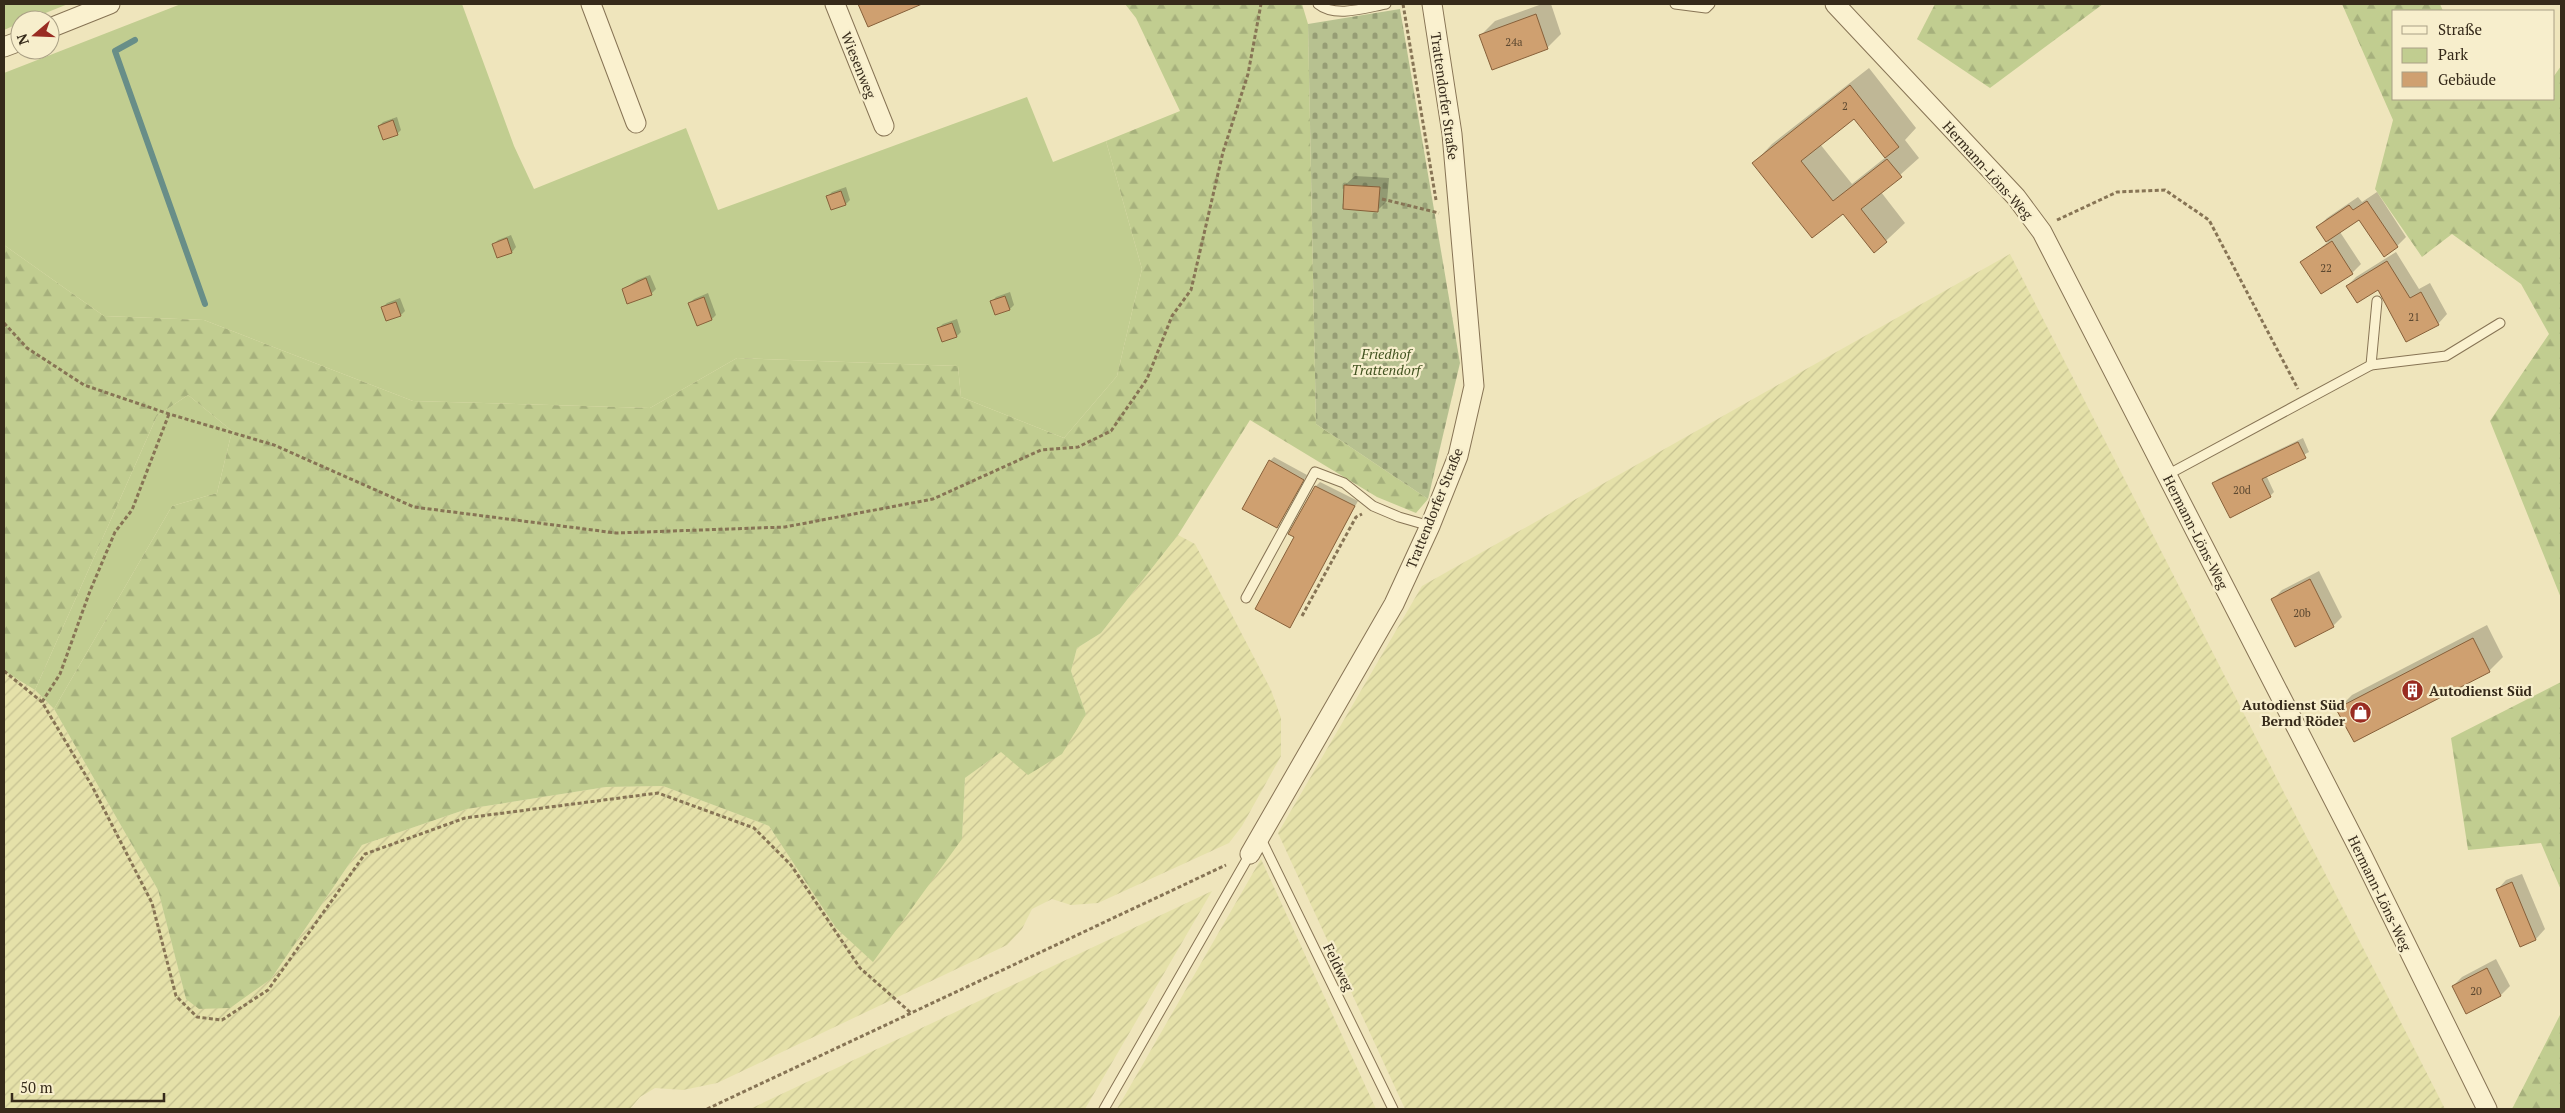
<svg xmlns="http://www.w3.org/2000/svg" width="2565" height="1113" viewBox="0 0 2565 1113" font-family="'PT Serif',serif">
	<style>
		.farmland { fill: url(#farmland-furrows) }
		.green { fill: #c1cd90 }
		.forest { fill: url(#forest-firs) }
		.cemetery { fill: url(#cemetery-stones) }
		.shadow { fill: #0003; fill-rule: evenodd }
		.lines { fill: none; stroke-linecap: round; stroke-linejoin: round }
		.stream { stroke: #688e88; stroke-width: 6 }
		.building { fill: #cfa070; stroke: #87603a }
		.lane-casing { stroke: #877455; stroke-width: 11 }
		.street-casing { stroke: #877455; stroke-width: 21 }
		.path { stroke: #877455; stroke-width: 3; stroke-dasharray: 4 2.5; stroke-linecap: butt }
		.lane { stroke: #faf1cf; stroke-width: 9 }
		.street { stroke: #faf1cf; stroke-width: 19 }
		.labels { text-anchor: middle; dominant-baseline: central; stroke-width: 4.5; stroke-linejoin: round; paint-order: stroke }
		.number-label { font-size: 11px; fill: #5c4830 }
		.street-label { font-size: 14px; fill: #362a1a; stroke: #f7eecc }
		.park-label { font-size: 14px; font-style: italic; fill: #425320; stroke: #f7eecc }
		.poi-label { font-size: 14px; font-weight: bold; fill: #362a1a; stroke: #f7eecc; text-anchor: start }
	</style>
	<defs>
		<pattern id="farmland-furrows" width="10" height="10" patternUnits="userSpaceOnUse" patternTransform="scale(1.25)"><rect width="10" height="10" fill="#e5e1a9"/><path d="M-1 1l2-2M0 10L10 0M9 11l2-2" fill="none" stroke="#c5c191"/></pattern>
		<pattern id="forest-firs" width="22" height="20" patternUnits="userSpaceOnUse" patternTransform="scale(1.25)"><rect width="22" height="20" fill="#c1cd90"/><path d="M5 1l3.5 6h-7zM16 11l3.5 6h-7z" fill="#a6b07c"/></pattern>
		<pattern id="cemetery-stones" width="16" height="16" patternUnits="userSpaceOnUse" patternTransform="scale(1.25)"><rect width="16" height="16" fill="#b7c190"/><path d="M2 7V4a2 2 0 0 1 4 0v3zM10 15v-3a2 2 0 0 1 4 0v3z" fill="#969d75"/></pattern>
	</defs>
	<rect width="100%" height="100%" fill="#efe5bc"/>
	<g class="farmland">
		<polygon points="2010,254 2445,1109 1405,1109 1278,833 1422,586"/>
		<polygon points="1178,535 1195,544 1271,690 1281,718 1281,756 1242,826 1229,843 1098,903 1071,905 1052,899 1032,909 1022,929 1007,945 717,1083 683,1090 655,1088 640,1097 630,1109 4,1109 4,671 35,690 54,709 158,890 186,999 271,979 362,845 467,809 606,787 663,786 769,826 836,928 962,839 965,778 1002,751 1086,714 1071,671 1077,648 1101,633"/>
		<polygon points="1261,859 1376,1109 1117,1109"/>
		<polygon points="1212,891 1085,1109 750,1109"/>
	</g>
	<g class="green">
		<polygon points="4,4 68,4 28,20 20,20 20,23 4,30"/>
		<polygon points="181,4 462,4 514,146 534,189 686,128 718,210 1027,97 1053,162 1106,141 1142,269 1117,376 1064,438 961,397 958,366 737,358 650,408 413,401 204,320 104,316 4,245 4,73"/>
		<polygon points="188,395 232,431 217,493 172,506 54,709 35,690 157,416"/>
	</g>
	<g class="forest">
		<polygon points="1125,4 1302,4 1308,24 1316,424 1428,499 1416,513 1377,497 1250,420 1178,535 1101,633 1077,648 1071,671 1086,714 1062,754 1028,775 1001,752 965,778 962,839 873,962 836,928 769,826 663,786 606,787 467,809 362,845 271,979 230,1008 199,1009 186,999 158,890 54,709 172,506 217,493 232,431 188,395 157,416 35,690 4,671 4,245 104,316 204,320 413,401 650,408 737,358 958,366 961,397 1064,438 1117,376 1142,269 1106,141 1180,111 1136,18"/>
		<polygon points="1935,4 2103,4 1990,88 1917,39"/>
		<polygon points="2342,4 2440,4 2443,11 2394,11 2394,99 2554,99 2554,76 2561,66 2561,598 2490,421 2549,334 2521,284 2452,234 2422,257 2375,189 2393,120"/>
		<polygon points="2561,682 2561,890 2541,843 2468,850 2451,738"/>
		<polygon points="2561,1013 2561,1109 2512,1109"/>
	</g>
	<polygon class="cemetery" points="1400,9 1460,363 1428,499 1316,424 1308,24"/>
	<g class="shadow">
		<polygon points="860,4 918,4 868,25"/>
		<polygon points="1542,4 1551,4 1561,34 1547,48 1481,35 1495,21"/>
		<path d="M1869 68 1916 128 1905 140 1919 158 1881 192 1905 223 1874 252 1843 212 1754 163 1772 144ZM1854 117 1886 157 1852 184 1820 144Z"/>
		<polygon points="397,117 401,130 397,134 379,126 383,122"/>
		<polygon points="1355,176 1389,178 1387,201 1378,210 1345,185"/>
		<polygon points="846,187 850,200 846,204 832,209 828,196 832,192"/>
		<polygon points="2377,192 2406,237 2397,246 2360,219 2340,232 2361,264 2352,273 2302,262 2328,242 2318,227 2327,218 2358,197 2362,202"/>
		<polygon points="511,235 516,247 512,252 498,256 494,244 498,240"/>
		<polygon points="2396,252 2419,289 2430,283 2447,314 2438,324 2378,288 2347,286 2356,277"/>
		<polygon points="650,275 656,289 651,294 623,290 637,280"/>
		<polygon points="1010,292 1014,305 1010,309 992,301 996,297"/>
		<polygon points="708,293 716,315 712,319 690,303 694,299"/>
		<polygon points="400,298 405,311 401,315 383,307 387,303"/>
		<polygon points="957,319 961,332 957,336 943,341 938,328 943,324"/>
		<polygon points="2303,438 2309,452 2266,475 2274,492 2270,496 2214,483 2218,479"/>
		<polygon points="1274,457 1307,475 1277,527 1270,461"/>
		<polygon points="1320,482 1358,501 1289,626 1295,537 1316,486"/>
		<polygon points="2319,571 2342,617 2333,626 2272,600 2282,590"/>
		<polygon points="2487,625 2503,657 2489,671 2338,709 2352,695"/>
		<polygon points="2522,874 2545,929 2536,939 2521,945 2497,890 2506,880"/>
		<polygon points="2496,959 2510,986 2501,995 2467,1012 2453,986 2462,977"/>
	</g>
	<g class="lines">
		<polyline class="stream" points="135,40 115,51 205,304"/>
	</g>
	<g class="building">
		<polygon points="858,4 922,4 868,27"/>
		<polygon points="1536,14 1548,49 1492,70 1479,35"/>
		<polygon points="1850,85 1899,147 1885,158 1854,119 1801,161 1833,201 1887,159 1902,177 1861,209 1887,242 1874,253 1843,214 1812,238 1752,163"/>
		<polygon points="393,120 398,135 383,140 378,126"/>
		<polygon points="1344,185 1380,187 1378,212 1343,209"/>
		<polygon points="841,191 846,205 831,210 826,196"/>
		<polygon points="2367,201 2398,247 2384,257 2359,220 2326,242 2316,227 2349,205 2353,210"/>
		<polygon points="507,238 512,253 497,258 492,244"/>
		<polygon points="2332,241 2353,274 2321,294 2300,262"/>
		<polygon points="2387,261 2410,298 2421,292 2439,325 2406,342 2378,290 2357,303 2346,286"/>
		<polygon points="646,278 652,295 627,304 622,289"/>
		<polygon points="1005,296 1010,310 995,315 990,301"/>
		<polygon points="704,297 712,320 697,326 688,303"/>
		<polygon points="396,302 401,316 386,321 381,307"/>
		<polygon points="952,323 957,337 942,342 937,328"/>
		<polygon points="2298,442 2306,458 2262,479 2271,497 2230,518 2212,483"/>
		<polygon points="1269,460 1304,480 1277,528 1242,509"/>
		<polygon points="1315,486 1355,506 1290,628 1255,609 1294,537 1288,534"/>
		<polygon points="2310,579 2334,627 2295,647 2271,599"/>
		<polygon points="2473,638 2490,672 2354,742 2336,709"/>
		<polygon points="2512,882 2536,940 2520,947 2496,889"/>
		<polygon points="2487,968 2501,996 2466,1014 2452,986"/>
	</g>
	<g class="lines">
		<defs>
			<g id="lane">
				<path d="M1318 4C1335 18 1365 8 1386 4"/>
				<polyline points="1675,4 1706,8 1710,4"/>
				<polyline points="2371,365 2377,301"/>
				<polyline points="2167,475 2371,365 2446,356 2500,323"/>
				<polyline points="1246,598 1315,472 1344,483 1373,506 1399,517 1430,526"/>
				<polyline points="1260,837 1393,1109"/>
				<polyline points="1104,1109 1250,854"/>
			</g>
			<g id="street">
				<polyline points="591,4 636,123"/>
				<polyline points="835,4 884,126"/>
				<polyline points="1835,4 2016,197 2042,232 2362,855 2487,1109"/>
				<polyline points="50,28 110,4"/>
				<polyline points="4,47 20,41"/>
				<polyline points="1250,854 1394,604 1430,526 1458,456 1474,386 1452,134 1432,4"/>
			</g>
		</defs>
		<use href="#lane" class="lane-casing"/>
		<use href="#street" class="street-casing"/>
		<g class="path">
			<polyline points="1403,4 1436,200"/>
			<polyline points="1382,199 1439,213"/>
			<polyline points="2057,220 2117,192 2165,190 2209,220 2298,389"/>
			<polyline points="4,323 27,348 84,385 169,414 274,445 414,507 616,533 785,527 933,499 1041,450 1078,447 1111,431 1147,379 1172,316 1191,290 1223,152 1248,74 1261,4"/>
			<polyline points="1302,616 1356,517 1362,514"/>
			<polyline points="4,671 42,702 92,786 152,903 176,996 197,1017 222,1020 268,990 365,854 465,818 658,793 754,828 791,865 860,968 911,1013"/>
			<polyline points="42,702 60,674 90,591 115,532 132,510 169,414"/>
			<polyline points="707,1109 1226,865"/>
		</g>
		<use href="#lane" class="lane"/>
		<use href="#street" class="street"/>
	</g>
	<defs>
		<symbol id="building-disc" viewBox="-11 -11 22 22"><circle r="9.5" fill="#992c22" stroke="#f7eecc"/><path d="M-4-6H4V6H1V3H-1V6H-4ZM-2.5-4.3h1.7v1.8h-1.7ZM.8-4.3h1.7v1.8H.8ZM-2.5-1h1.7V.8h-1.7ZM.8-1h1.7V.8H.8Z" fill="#fff"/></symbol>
		<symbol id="shop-disc" viewBox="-11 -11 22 22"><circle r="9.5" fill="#992c22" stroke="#f7eecc"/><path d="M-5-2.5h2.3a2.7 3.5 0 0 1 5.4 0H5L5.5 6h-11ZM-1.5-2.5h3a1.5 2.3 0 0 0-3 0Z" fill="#fff"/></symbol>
	</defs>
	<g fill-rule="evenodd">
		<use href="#building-disc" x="2400" y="678" width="25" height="25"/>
		<use href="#shop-disc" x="2348" y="700" width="25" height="25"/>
	</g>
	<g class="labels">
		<g class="number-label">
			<text x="1514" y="42">24a</text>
			<text x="1845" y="106">2</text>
			<text x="2326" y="268">22</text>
			<text x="2414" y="317">21</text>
			<text x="2242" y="490">20d</text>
			<text x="2302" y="613">20b</text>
			<text x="2476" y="991">20</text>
		</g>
		<g class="street-label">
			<text transform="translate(859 65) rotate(68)">Wiesenweg</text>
			<text transform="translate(1445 96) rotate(82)">Trattendorfer Straße</text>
			<text transform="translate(1988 170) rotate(48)">Hermann-Löns-Weg</text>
			<text transform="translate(1434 508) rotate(-68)">Trattendorfer Straße</text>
			<text transform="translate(2196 532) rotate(63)">Hermann-Löns-Weg</text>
			<text transform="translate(2380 893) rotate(64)">Hermann-Löns-Weg</text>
			<text transform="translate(1339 967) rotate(64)">Feldweg</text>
		</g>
		<g class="park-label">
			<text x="1386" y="353">Friedhof<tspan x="1386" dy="16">Trattendorf</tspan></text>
		</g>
		<g class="poi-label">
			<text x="2429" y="690">Autodienst Süd</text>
			<text x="2345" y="704" text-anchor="end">Autodienst Süd<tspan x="2345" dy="16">Bernd Röder</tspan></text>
		</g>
	</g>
	<rect width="2565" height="1113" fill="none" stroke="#362a1a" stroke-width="10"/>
	<rect x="2392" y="10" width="162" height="90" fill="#f7eecc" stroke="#aaa085"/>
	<rect x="2402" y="26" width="25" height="8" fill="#faf1cf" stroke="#aaa085"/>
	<text x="2438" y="35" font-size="15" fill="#362a1a">Straße</text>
	<rect x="2402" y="48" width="25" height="15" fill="#c1cd90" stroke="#aaa085"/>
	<text x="2438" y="60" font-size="15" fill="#362a1a">Park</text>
	<rect x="2402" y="72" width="25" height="15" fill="#cfa070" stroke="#aaa085"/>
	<text x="2438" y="85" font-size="15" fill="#362a1a">Gebäude</text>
	<g transform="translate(35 35) rotate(251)"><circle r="24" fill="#f7eecc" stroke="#aaa085"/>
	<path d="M0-4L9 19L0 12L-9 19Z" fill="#992c22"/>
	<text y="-8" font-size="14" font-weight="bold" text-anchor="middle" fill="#362a1a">N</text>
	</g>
	<path d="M12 1093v8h152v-8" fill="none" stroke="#362a1a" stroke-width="2.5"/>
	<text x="20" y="1093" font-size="15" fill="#362a1a" stroke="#f7eecc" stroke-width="4" paint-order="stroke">50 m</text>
</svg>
